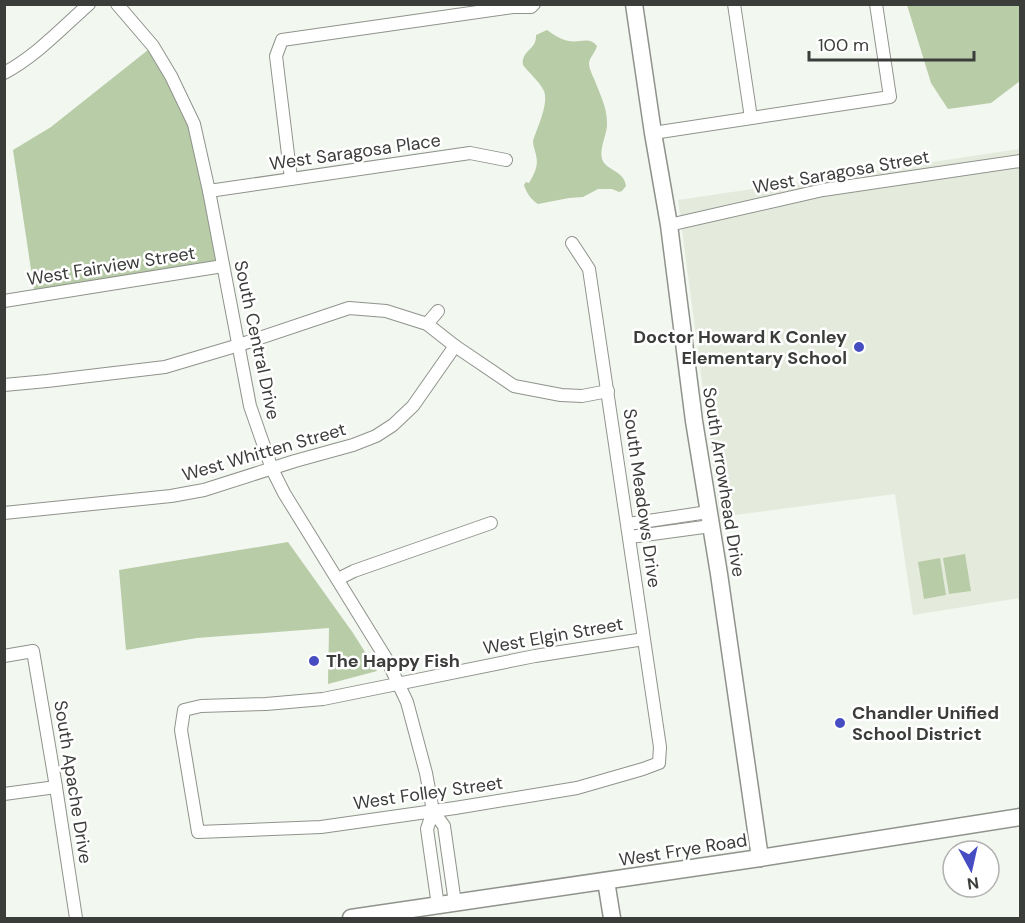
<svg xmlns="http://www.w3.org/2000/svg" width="1025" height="923" viewBox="0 0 1025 923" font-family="'DM Sans',sans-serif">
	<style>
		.built { fill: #e4ebdd }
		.green { fill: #b8cca8 }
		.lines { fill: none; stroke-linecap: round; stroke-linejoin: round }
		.street-casing { stroke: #8f938c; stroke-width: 14 }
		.secondary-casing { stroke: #8f938c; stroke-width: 19 }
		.street { stroke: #fff; stroke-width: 12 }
		.secondary { stroke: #fff; stroke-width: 16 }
		.poi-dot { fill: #464dc2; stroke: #fff; stroke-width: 2 }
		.labels { text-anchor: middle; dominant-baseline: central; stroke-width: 5; stroke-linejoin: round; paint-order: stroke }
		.street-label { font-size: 18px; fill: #3b3d3a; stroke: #fff }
		.poi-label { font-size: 18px; font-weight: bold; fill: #3b3d3a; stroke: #fff; text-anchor: start }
	</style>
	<rect width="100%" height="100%" fill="#f2f7ef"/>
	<polygon class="built" points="1020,149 1020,598 913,615 895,494 720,517 678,200"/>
	<g class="green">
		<polygon points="907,5 1020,5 1020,81 991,103 948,109 931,83"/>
		<path d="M547 30C552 34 562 40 569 41 580 43 589 36 597 46 595 53 590 57 589 63 589 69 593 76 595 81 600 94 607 108 607 122 608 134 599 146 602 159 606 171 624 170 626 186L622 191 619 192 612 189H598L583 197 569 198 538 204C531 200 526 192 524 185L526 182 529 183C534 174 539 166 536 155 535 150 533 146 533 141 537 128 549 104 544 91 539 81 529 73 523 65 521 50 537 50 536 35Z"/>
		<polygon points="153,46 194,124 223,266 35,296 13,150 51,127"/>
		<polygon points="288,542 353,633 377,671 328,684 329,628 197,638 126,650 119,570"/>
		<polygon points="965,554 971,591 949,594 943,558"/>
		<polygon points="940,558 946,595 924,599 918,562"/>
	</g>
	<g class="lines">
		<defs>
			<g id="street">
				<polyline points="117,4 153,46 171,76 194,124 209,191 250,406 272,469 284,493 387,660 407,702 426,773 433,811 444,826 455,903"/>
				<polyline points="734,4 751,118"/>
				<path d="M4 73C36 56 62 28 89 4"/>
				<polyline points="653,133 890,97 876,4"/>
				<polyline points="291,179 276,56 282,40 513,7 531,7 534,4"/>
				<polyline points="209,191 470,153 506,160"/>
				<polyline points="669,225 823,190 1020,161"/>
				<polyline points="572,243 589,269 660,747 659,763 643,769 577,788 455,808 321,827 198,832 181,730 184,710 201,706 266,704 323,699 535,656 644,639"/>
				<polyline points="4,301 223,266"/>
				<polyline points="427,324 438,311"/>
				<polyline points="4,385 47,381 165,367 239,345 349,308 386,311 427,324 455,346 514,386 561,395 582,396 608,391"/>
				<polyline points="4,513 171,496 204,490 295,461 353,445 376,436 393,425 413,406 455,346"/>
				<polyline points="628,524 708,512"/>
				<polyline points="630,537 711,526"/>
				<polyline points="338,579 354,571 491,523"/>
				<polyline points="4,656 33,651 56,787 76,918"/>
				<polyline points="4,794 56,787"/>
				<polyline points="433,811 427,829 438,906"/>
			</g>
			<g id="secondary">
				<polyline points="634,4 653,133 669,225 694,421 719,574 760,858"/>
				<polyline points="606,881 612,918"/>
				<polyline points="351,918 760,858 1020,817"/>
			</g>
		</defs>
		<use href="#street" class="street-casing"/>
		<use href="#secondary" class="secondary-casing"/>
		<use href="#street" class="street"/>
		<use href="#secondary" class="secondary"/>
	</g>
	<g class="poi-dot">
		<circle cx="859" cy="347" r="6"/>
		<circle cx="314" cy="661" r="6"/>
		<circle cx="840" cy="723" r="6"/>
	</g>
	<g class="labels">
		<g class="street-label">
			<text transform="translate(355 152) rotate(-8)">West Saragosa Place</text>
			<text transform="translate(841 172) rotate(-10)">West Saragosa Street</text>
			<text transform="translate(111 266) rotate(-9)">West Fairview Street</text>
			<text transform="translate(257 340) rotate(78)">South Central Drive</text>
			<text transform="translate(264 452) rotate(-16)">West Whitten Street</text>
			<text transform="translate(724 482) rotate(81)">South Arrowhead Drive</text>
			<text transform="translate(642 498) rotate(82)">South Meadows Drive</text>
			<text transform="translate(553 636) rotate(-10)">West Elgin Street</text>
			<text transform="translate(73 782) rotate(81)">South Apache Drive</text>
			<text transform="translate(428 793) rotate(-8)">West Folley Street</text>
			<text transform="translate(683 850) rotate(-9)">West Frye Road</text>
		</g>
		<g class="poi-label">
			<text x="847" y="337" text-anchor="end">Doctor Howard K Conley<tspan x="847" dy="21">Elementary School</tspan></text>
			<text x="326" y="661">The Happy Fish</text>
			<text x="852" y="713">Chandler Unified<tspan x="852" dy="21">School District</tspan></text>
		</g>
	</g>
	<rect width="1025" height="923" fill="none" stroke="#3b3d3a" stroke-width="12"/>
	<g transform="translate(971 869) rotate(172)"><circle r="28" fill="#ffffff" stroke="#b1b1b0" stroke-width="1.5"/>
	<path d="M0-4.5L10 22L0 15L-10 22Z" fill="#464dc2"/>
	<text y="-9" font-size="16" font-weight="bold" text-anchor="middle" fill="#3b3d3a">N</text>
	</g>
	<path d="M809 51v9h165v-9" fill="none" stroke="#3b3d3a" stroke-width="3"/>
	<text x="818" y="51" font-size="18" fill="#3b3d3a" stroke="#ffffff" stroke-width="4.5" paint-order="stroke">100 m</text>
</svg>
